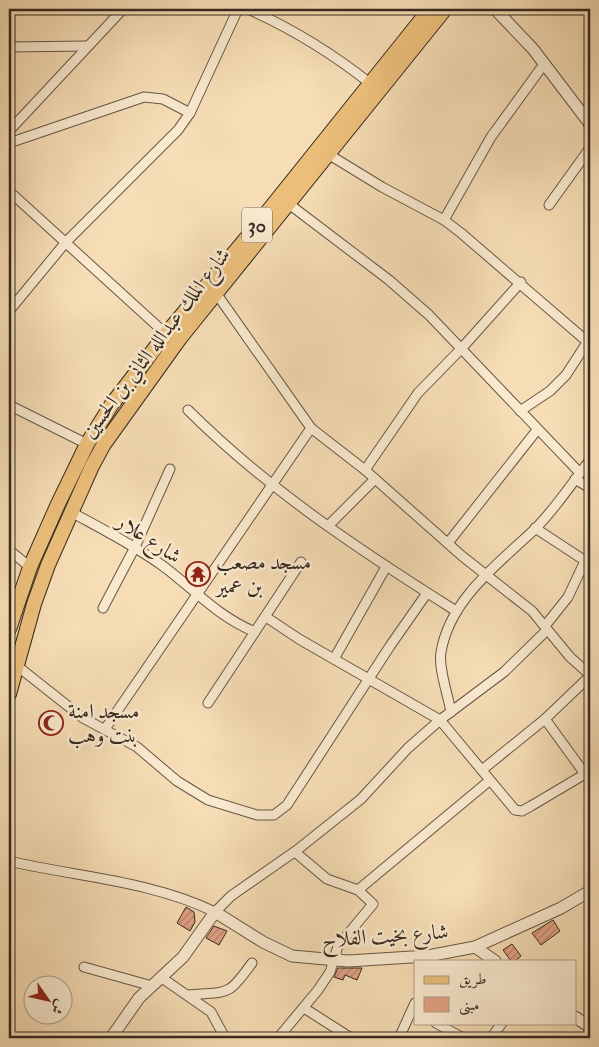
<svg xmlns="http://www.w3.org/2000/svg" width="599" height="1047" viewBox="0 0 599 1047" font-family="'IM FELL Double Pica',Amiri,serif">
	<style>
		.building { fill: url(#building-hatch); stroke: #35291f }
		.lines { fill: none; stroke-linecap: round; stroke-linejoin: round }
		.minor-casing { stroke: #655644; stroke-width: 11 }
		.tertiary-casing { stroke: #655644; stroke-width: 13 }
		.primary-casing { stroke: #35291f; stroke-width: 16 }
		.minor { stroke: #f9e9cf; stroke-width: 9 }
		.tertiary { stroke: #f9e9cf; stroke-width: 11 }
		.primary { stroke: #ebbe7a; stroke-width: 14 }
		.labels { text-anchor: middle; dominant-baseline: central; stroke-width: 5; stroke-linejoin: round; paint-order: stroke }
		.shield { fill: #f9e9cf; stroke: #706354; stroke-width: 1 }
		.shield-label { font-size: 20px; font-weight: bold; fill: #35291f }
		.street-label { font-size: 21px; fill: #35291f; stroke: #f9e9cf }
		.poi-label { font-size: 21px; fill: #35291f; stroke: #f9e9cf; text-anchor: start }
	</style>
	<defs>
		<pattern id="building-hatch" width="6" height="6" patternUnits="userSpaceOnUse" patternTransform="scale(1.25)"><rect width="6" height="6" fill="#e2a284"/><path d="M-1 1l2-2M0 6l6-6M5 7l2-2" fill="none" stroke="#b8846b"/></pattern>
	</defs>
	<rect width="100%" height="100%" fill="#f6ddb5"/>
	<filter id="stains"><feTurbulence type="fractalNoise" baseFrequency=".004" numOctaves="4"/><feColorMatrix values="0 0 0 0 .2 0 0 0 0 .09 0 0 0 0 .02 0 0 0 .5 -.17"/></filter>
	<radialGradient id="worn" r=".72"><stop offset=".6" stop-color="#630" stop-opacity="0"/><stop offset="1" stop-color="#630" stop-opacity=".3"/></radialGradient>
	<g class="building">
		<polygon points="186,907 194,912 195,922 190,931 177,923"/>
		<polygon points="553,920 560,931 541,945 532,933"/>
		<polygon points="214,926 227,931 219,945 206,938"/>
		<polygon points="512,944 521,956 515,961 511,961 503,950"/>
		<polygon points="338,968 362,968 357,980 345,975 343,980 334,977"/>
	</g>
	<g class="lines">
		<defs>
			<g id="minor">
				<path d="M248 9C293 29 332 53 371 84"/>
				<polyline points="9,47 87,46"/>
				<polyline points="9,131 123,9"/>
				<polyline points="9,143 144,97 163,99 190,113"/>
				<polyline points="328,154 382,187 444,220 461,233 590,344"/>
				<polyline points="9,191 166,334"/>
				<polyline points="289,204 389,280 429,315 580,473"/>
				<polyline points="549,205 590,148"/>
				<polyline points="444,220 491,137 544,64"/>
				<polyline points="216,293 311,428 365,470 462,556 532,611 570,657 590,675"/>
				<polyline points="9,311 66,242 178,130 190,113 238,9"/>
				<polyline points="9,405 87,444"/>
				<path d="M188 410C267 489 361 551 456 611"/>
				<polyline points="520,411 550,391 566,375 590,338"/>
				<polyline points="365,470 418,393 461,349 521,282"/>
				<polyline points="575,479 590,488"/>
				<path d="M71 512C102 529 134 545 163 566 195 590 217 616 255 632"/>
				<polyline points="328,526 375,479"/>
				<polyline points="535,528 590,564"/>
				<polyline points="448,543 537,430"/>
				<polyline points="9,550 30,567"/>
				<polyline points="103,608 135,547 170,469"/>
				<polyline points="266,617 299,639 440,720 515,810 522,811 531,806 590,771"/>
				<polyline points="545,626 568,597 585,561"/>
				<polyline points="334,659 386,567"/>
				<polyline points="16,665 83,718 137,747 177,781 208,800 257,815 274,815 287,805 390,646 427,593"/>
				<polyline points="208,703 301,562"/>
				<path d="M451 712C448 695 438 667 441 652 450 599 498 564 535 529 555 509 572 483 590 460"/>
				<polyline points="545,719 585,774"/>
				<polyline points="105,729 311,428"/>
				<polyline points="482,770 545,719 590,676"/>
				<path d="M9 861C77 877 152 881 215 912L231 896 297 850 361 799 408 748 440 720 504 672 547 630"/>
				<polyline points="358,890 489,781"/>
				<polyline points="84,967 152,986"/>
				<polyline points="162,978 211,1012 225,1038"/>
				<path d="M187 995C229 991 227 998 252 963"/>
				<polyline points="304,1008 351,1038"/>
				<polyline points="436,1023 463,1038"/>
				<polyline points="278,1038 318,990 330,972 338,946 373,904 358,890 327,879 295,852"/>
				<polyline points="399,1038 415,1003"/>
				<polyline points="491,1038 502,1023"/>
			</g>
			<g id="tertiary">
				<polyline points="495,9 533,49 590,124"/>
				<polyline points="475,947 495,961"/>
				<polyline points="575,1017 590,1027"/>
				<polyline points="111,1038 139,998 183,957 215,912 263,942 292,956 348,961 428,956 475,947 561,908 590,891"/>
			</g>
			<g id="primary">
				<polyline points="9,629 30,567 58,504 87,444 112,404 166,334 245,240 430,9"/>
				<polyline points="9,694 34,604 48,565 92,466 104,444 180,338 445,9"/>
			</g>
		</defs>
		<use href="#minor" class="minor-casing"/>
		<use href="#tertiary" class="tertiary-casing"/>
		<use href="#primary" class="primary-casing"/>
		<use href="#minor" class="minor"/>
		<use href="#tertiary" class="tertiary"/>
		<use href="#primary" class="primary"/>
	</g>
	<defs>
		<symbol id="temple-ring" viewBox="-11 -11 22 22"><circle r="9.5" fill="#f9e9cf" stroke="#8f2418" stroke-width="1.5"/><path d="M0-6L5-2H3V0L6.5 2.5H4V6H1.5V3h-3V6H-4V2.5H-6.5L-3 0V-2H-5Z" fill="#8f2418"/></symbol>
		<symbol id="mosque-ring" viewBox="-11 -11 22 22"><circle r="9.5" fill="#f9e9cf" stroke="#8f2418" stroke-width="1.5"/><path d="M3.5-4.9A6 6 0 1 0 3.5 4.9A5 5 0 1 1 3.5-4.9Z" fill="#8f2418"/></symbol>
	</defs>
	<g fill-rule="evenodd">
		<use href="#temple-ring" x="184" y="560" width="28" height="28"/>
		<use href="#mosque-ring" x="37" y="709" width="28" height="28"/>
	</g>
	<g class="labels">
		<rect class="shield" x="242" y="207.5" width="30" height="35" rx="4"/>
		<g class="shield-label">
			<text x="257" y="225">30</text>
		</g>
		<g class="street-label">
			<text transform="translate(156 343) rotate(-53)">شارع الملك عبدالله الثاني بن الحسين</text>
			<text transform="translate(149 539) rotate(33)">شارع علار</text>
			<text transform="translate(385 936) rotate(-4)">شارع بخيت الفلاح</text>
		</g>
		<g class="poi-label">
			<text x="216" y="562">مسجد مصعب<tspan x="216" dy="24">بن عمير</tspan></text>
			<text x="68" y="711">مسجد امنة<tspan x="68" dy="24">بنت وهب</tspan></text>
		</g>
	</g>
	<rect width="599" height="1047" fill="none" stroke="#f6ddb5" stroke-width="30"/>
	<rect x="10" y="10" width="579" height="1027" fill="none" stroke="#35291f" stroke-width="2.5"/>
	<rect x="15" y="15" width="569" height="1017" fill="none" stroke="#35291f"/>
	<rect x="414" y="960" width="162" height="65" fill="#f9e9cf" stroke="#ab9c89"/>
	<rect x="424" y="976" width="25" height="8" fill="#ebbe7a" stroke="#ab9c89"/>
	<text x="459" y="984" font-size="15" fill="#35291f">طريق</text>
	<rect x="424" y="997" width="25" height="15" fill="#e2a284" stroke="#ab9c89"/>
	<text x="459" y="1010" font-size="15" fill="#35291f">مبنى</text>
	<g transform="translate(48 1000) rotate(124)"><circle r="24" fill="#f9e9cf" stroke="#ab9c89"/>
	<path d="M0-4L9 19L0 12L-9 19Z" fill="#8f2418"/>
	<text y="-8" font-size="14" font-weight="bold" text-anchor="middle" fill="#35291f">ش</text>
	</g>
	<rect width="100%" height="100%" filter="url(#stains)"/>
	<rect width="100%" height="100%" fill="url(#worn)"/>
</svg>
